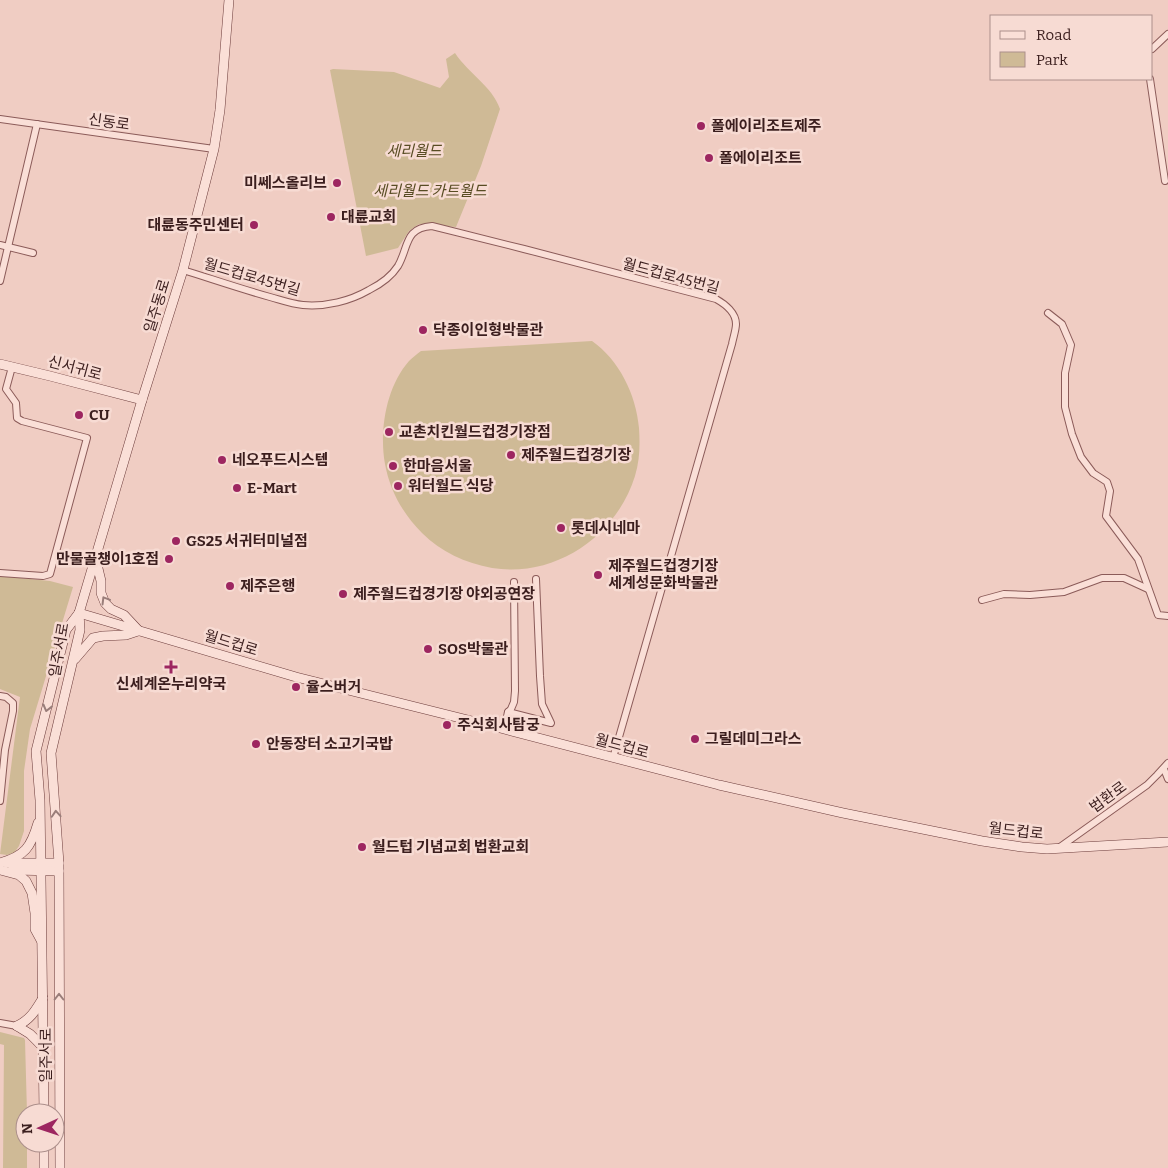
<svg xmlns="http://www.w3.org/2000/svg" width="1168" height="1168" viewBox="0 0 1168 1168" font-family="Bitter,'Noto Sans KR',serif">
	<style>
		.green { fill: #cfba96 }
		.lines { fill: none; stroke-linecap: round; stroke-linejoin: round }
		.street-casing { stroke: #8b5b59; stroke-width: 8 }
		.secondary-casing { stroke: #6d3d3c; stroke-width: 10 }
		.street { stroke: #fadfd7; stroke-width: 6 }
		.secondary { stroke: #fadfd7; stroke-width: 9 }
		.oneway { stroke: #9a7e7a }
		.poi-dot { fill: #9d2660; stroke: #f7dbd3; stroke-width: 2 }
		.labels { text-anchor: middle; dominant-baseline: central; stroke-width: 5; stroke-linejoin: round; paint-order: stroke }
		.street-label { font-size: 15px; fill: #3b1e1e; stroke: #f7dbd3 }
		.poi-label { font-size: 15px; font-weight: bold; fill: #3b1e1e; stroke: #f7dbd3; text-anchor: start }
		.park-label { font-size: 15px; font-style: italic; fill: #584c23; stroke: #f7dbd3 }
	</style>
	<rect width="100%" height="100%" fill="#f0cdc3"/>
	<g class="green">
		<path d="M455 53C468 73 492 86 500 109L481 166 456 227 419 224 409 231 398 248 366 256 330 70 333 69 394 72 440 88 449 77 446 59Z"/>
		<path d="M592 341C619 360 636 394 639 428 640 444 640 460 635 476 616 537 555 578 492 568 465 563 441 552 422 533 403 514 390 491 385 464 379 431 386 387 409 361 413 357 417 354 421 351Z"/>
		<polygon points="0,576 50,581 73,587 30,729 24,771 24,831 19,846 14,853 7,855 0,854 20,697 0,689"/>
		<polygon points="0,1032 24,1038 25,1040 27,1113 25,1113 25,1143 27,1143 27,1168 3,1168 4,1045 0,1044"/>
	</g>
	<g class="lines">
		<defs>
			<g id="street">
				<polyline points="1152,49 1168,34"/>
				<polyline points="1150,79 1165,181"/>
				<polyline points="0,119 214,149"/>
				<polyline points="0,245 33,253"/>
				<path d="M183 270C212 279 241 289 270 297 281 300 292 304 303 305 326 307 350 301 369 290 381 284 391 277 398 266 409 247 404 228 432 226L524 249 716 299C725 304 736 313 736 324 736 330 733 338 732 344L613 758"/>
				<polyline points="0,281 37,124"/>
				<polyline points="1048,313 1062,324 1071,345 1065,373 1065,407 1072,434 1081,457 1093,473 1107,482 1110,491 1106,516 1138,559 1158,615 1168,616"/>
				<polyline points="0,573 43,576 50,574 87,438 22,421 17,418 16,403 6,389 12,367"/>
				<polyline points="982,600 1004,594 1030,595 1064,592 1102,578 1124,578 1148,589"/>
				<polyline points="0,696 6,697 13,703 13,711 5,750 0,801"/>
				<polyline points="508,712 551,723 542,704 540,676 536,579"/>
				<polyline points="504,729 508,712 511,709 514,702 515,691 514,582"/>
				<polyline points="1164,769 1168,779"/>
				<polyline points="1060,847 1147,785 1157,775 1168,763"/>
				<polyline points="0,1023 17,1026"/>
			</g>
			<g id="secondary">
				<polyline points="0,364 50,376 142,400"/>
				<polyline points="95,556 101,581 101,593 105,603 111,609 124,615 138,630"/>
				<polyline points="79,613 296,677 504,729 719,785 843,813 982,841 1022,847 1047,849 1168,842"/>
				<polyline points="75,659 93,638 103,636 126,635 138,631"/>
				<path d="M0 863C25 856 31 847 38 823"/>
				<polyline points="7,863 59,863"/>
				<polyline points="1,870 19,875 26,881 32,893 35,913 35,929 41,940"/>
				<polyline points="12,870 59,871"/>
				<path d="M17 1026C31 1019 35 1011 43 998"/>
				<polyline points="17,1026 30,1034 43,1047"/>
				<polyline points="44,1113 40,800 36,751 66,630 79,613"/>
				<polyline points="44,1168 44,1143"/>
				<polyline points="60,1168 59,863 51,753 80,630 79,613 142,400 183,270 214,149 220,110 229,0"/>
			</g>
		</defs>
		<use href="#street" class="street-casing"/>
		<use href="#secondary" class="secondary-casing"/>
		<use href="#street" class="street"/>
		<use href="#secondary" class="secondary"/>
	</g>
	<defs><path id="oneway-chevron" d="M-2-3.5L2.5 0L-2 3.5" fill="none" stroke-width="1.6" stroke-linecap="round" stroke-linejoin="round" transform="scale(1.25)"/></defs>
	<g class="oneway">
		<use href="#oneway-chevron" transform="translate(105 600) rotate(-121)"/>
		<use href="#oneway-chevron" transform="translate(47 708) rotate(104)"/>
		<use href="#oneway-chevron" transform="translate(56 814) rotate(-94)"/>
		<use href="#oneway-chevron" transform="translate(59 997) rotate(-90)"/>
	</g>
	<g class="poi-dot">
		<circle cx="701" cy="126" r="5"/>
		<circle cx="709" cy="158" r="5"/>
		<circle cx="337" cy="183" r="5"/>
		<circle cx="331" cy="217" r="5"/>
		<circle cx="254" cy="225" r="5"/>
		<circle cx="423" cy="330" r="5"/>
		<circle cx="79" cy="415" r="5"/>
		<circle cx="389" cy="432" r="5"/>
		<circle cx="511" cy="455" r="5"/>
		<circle cx="222" cy="460" r="5"/>
		<circle cx="393" cy="466" r="5"/>
		<circle cx="398" cy="486" r="5"/>
		<circle cx="237" cy="488" r="5"/>
		<circle cx="561" cy="528" r="5"/>
		<circle cx="176" cy="541" r="5"/>
		<circle cx="169" cy="559" r="5"/>
		<circle cx="598" cy="575" r="5"/>
		<circle cx="230" cy="586" r="5"/>
		<circle cx="343" cy="594" r="5"/>
		<circle cx="428" cy="649" r="5"/>
		<path d="M168.5 659.5h5v5h5v5h-5v5h-5v-5h-5v-5h5z"/>
		<circle cx="296" cy="687" r="5"/>
		<circle cx="447" cy="725" r="5"/>
		<circle cx="695" cy="739" r="5"/>
		<circle cx="256" cy="744" r="5"/>
		<circle cx="362" cy="847" r="5"/>
	</g>
	<g class="labels">
		<g class="street-label">
			<text transform="translate(109 122) rotate(8)">신동로</text>
			<text transform="translate(671 276) rotate(15)">월드컵로45번길</text>
			<text transform="translate(252 277) rotate(16)">월드컵로45번길</text>
			<text transform="translate(157 306) rotate(-73)">일주동로</text>
			<text transform="translate(75 368) rotate(15)">신서귀로</text>
			<text transform="translate(231 643) rotate(17)">월드컵로</text>
			<text transform="translate(59 650) rotate(-80)">일주서로</text>
			<text transform="translate(622 746) rotate(15)">월드컵로</text>
			<text transform="translate(1108 797) rotate(-36)">법환로</text>
			<text transform="translate(1016 831) rotate(6)">월드컵로</text>
			<text transform="translate(46 1055) rotate(-90)">일주서로</text>
		</g>
		<g class="poi-label">
			<text x="711" y="126">폴에이리조트제주</text>
			<text x="719" y="158">폴에이리조트</text>
			<text x="327" y="183" text-anchor="end">미쎄스올리브</text>
			<text x="341" y="217">대륜교회</text>
			<text x="244" y="225" text-anchor="end">대륜동주민센터</text>
			<text x="433" y="330">닥종이인형박물관</text>
			<text x="89" y="415">CU</text>
			<text x="399" y="432">교촌치킨월드컵경기장점</text>
			<text x="521" y="455">제주월드컵경기장</text>
			<text x="232" y="460">네오푸드시스템</text>
			<text x="403" y="466">한마음서울</text>
			<text x="408" y="486">워터월드 식당</text>
			<text x="247" y="488">E-Mart</text>
			<text x="571" y="528">롯데시네마</text>
			<text x="186" y="541">GS25 서귀터미널점</text>
			<text x="159" y="559" text-anchor="end">만물골챙이1호점</text>
			<text x="608" y="566">제주월드컵경기장<tspan x="608" dy="17">세계성문화박물관</tspan></text>
			<text x="240" y="586">제주은행</text>
			<text x="353" y="594">제주월드컵경기장 야외공연장</text>
			<text x="438" y="649">SOS박물관</text>
			<text x="171" y="684" text-anchor="middle">신세계온누리약국</text>
			<text x="306" y="687">율스버거</text>
			<text x="457" y="725">주식회사탐궁</text>
			<text x="705" y="739">그릴데미그라스</text>
			<text x="266" y="744">안동장터 소고기국밥</text>
			<text x="372" y="847">월드텁 기념교회 법환교회</text>
		</g>
		<g class="park-label">
			<text x="414" y="151">세리월드</text>
			<text x="430" y="191">세리월드 카트월드</text>
		</g>
	</g>
	<rect x="990" y="15" width="162" height="65" fill="#f7dbd3" stroke="#ac8f8b"/>
	<rect x="1000" y="31" width="25" height="8" fill="#fadfd7" stroke="#ac8f8b"/>
	<text x="1036" y="40" font-size="15" fill="#3b1e1e">Road</text>
	<rect x="1000" y="52" width="25" height="15" fill="#cfba96" stroke="#ac8f8b"/>
	<text x="1036" y="65" font-size="15" fill="#3b1e1e">Park</text>
	<g transform="translate(40 1128) rotate(267)"><circle r="24" fill="#f7dbd3" stroke="#ac8f8b"/>
	<path d="M0-4L9 19L0 12L-9 19Z" fill="#9d2660"/>
	<text y="-8" font-size="14" font-weight="bold" text-anchor="middle" fill="#3b1e1e">N</text>
	</g>
</svg>
